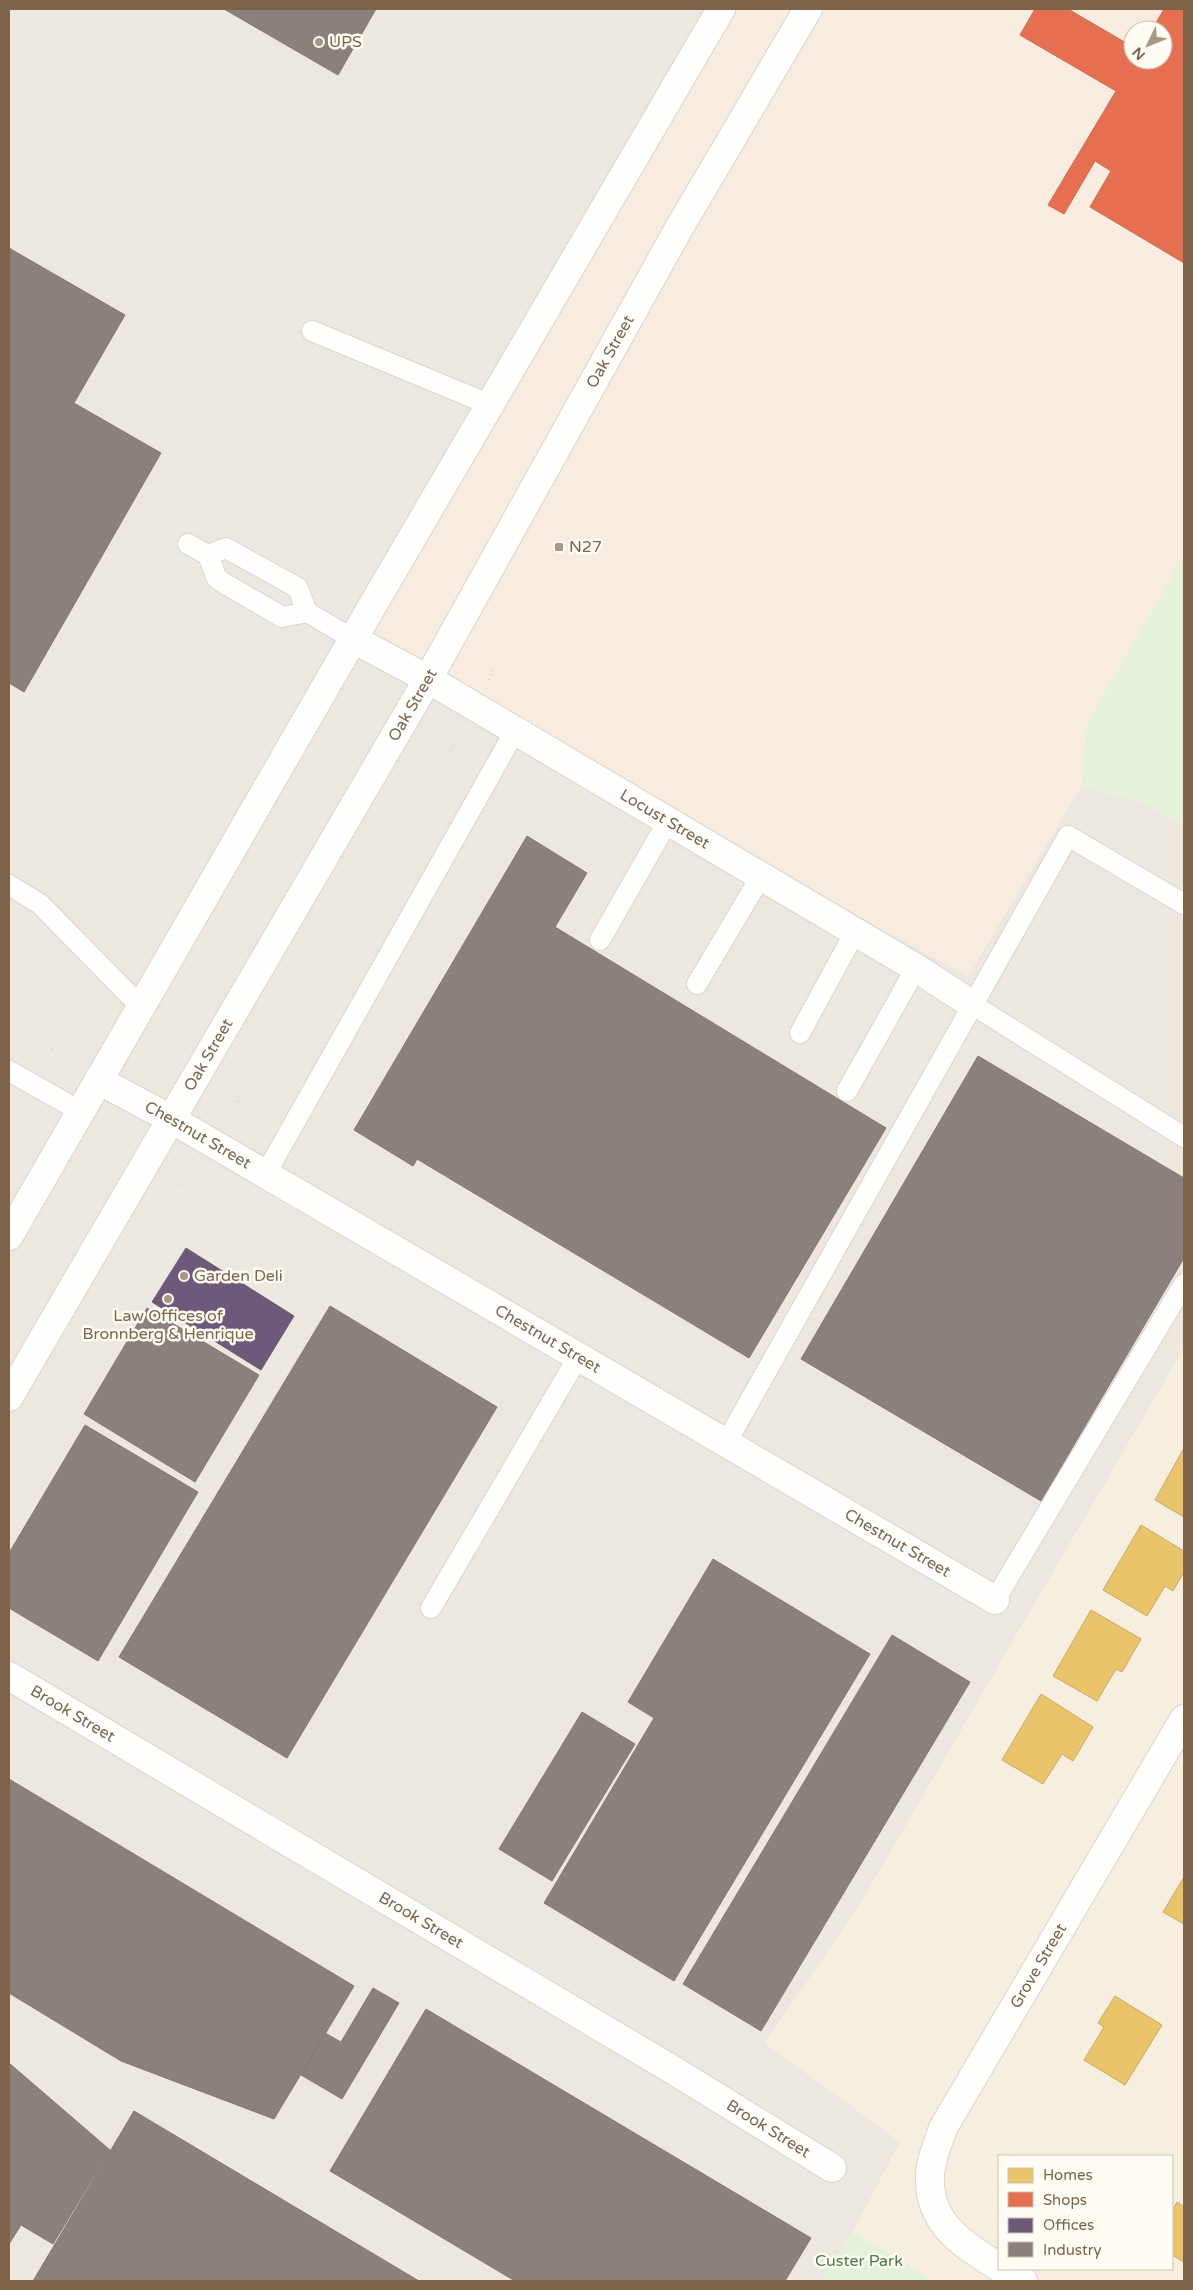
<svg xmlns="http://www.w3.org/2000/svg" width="1193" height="2290" viewBox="0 0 1193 2290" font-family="'Varela Round',sans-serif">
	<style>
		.residential { fill: #f6efdf; fill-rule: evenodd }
		.commercial { fill: #f8ece0; fill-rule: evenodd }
		.industrial { fill: #ede8df }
		.green { fill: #e3f2d9 }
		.homes { fill: #e9c46a; stroke: #c9a760 }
		.shops { fill: #e76f51; stroke: #c76b4f }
		.offices { fill: #6d597a; stroke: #725c6c }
		.industry { fill: #8a817c; stroke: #86786d }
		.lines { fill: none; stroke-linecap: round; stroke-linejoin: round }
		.service-casing { stroke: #dad4cd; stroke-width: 22 }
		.minor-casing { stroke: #dad4cd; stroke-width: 30 }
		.tertiary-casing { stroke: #dad4cd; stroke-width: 30 }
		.path { stroke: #ddd6ce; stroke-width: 3; stroke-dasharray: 1 4; stroke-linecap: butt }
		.service { stroke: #fefefd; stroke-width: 20 }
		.minor { stroke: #fefefd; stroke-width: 28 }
		.tertiary { stroke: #fefefd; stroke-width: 28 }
		.poi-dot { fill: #a99784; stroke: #fffcf3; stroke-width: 2 }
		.labels { text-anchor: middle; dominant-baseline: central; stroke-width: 5; stroke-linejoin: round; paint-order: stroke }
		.poi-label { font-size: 16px; fill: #7d634a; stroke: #fffcf3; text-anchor: start }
		.street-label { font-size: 16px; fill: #7d634a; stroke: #fffcf3 }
		.park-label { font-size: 16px; fill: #477d3e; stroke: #fffcf3 }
	</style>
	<rect width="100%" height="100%" fill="#faf7ef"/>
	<path class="residential" d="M1184 1348V2281H935L853 2232 899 2142 765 2043 999 1666ZM999 2156H1172V2269H999Z"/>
	<path class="commercial" d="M729 9H1184V555L1087 723 1081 786 968 976 358 645ZM1133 30H1163V60H1133Z"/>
	<polygon class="industrial" points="9,9 729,9 359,645 968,976 1081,786 1144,802 1184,826 1184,1348 860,1904 765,2043 900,2142 853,2232 821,2281 9,2281"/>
	<g class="green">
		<polygon points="1184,555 1184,826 1144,802 1081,786 1087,723"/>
		<polygon points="853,2232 935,2281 821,2281"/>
	</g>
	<g class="homes">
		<polygon points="1184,1448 1184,1517 1155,1500"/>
		<polygon points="1141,1525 1184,1551 1184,1572 1173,1591 1165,1586 1147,1616 1103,1590"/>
		<polygon points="1091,1610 1141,1639 1122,1672 1116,1669 1097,1701 1053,1676"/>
		<polygon points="1041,1694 1093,1727 1073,1761 1062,1754 1043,1784 1002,1760"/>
		<polygon points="1184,1877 1184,1924 1163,1912"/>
		<polygon points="1115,1996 1162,2025 1125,2085 1084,2060 1104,2027 1098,2023"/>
		<polygon points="1177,2202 1184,2207 1184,2262 1172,2255 1172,2211"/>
	</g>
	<polygon class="shops" points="1035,9 1068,9 1133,47 1133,60 1163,60 1163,30 1152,30 1164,9 1184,9 1184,263 1090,207 1111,171 1095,161 1064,214 1048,205 1116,91 1020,35"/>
	<polygon class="offices" points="186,1248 294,1316 261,1370 152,1302"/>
	<g class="industry">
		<polygon points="224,9 376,9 338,75"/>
		<polygon points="9,248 125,315 74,403 161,453 24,692 9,683"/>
		<polygon points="527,836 587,873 555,927 886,1128 749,1358 417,1159 413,1166 354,1130"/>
		<polygon points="978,1056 1184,1178 1184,1258 1041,1501 801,1359"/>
		<polygon points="330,1306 497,1407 287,1758 119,1657"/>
		<polygon points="147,1308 259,1375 195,1482 84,1414"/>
		<polygon points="85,1425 198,1492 98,1661 9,1608 9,1553"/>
		<polygon points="713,1559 870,1654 674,1981 544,1903 654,1718 628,1702"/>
		<polygon points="892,1635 970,1682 761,2031 683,1984"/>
		<polygon points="582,1712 635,1744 552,1881 499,1849"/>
		<polygon points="9,1779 354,1986 274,2119 121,2061 9,1993"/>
		<polygon points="373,1988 399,2003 342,2099 301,2075 325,2033 341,2042"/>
		<polygon points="426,2009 811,2238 785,2281 515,2281 330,2171"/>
		<polygon points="9,2063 110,2150 53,2244 21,2225 9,2244"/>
		<polygon points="134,2111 419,2281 33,2281"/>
	</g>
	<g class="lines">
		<defs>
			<g id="service">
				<polyline points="312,331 491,405"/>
				<polyline points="188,544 208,555 217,579 282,617 307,612"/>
				<polyline points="208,555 226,548 298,588 307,612 353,639"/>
				<polyline points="9,885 40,904 141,1007"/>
				<polyline points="600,940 668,821"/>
				<polyline points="697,984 761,876"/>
				<polyline points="973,1005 1184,1137"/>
				<polyline points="800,1033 855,932"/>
				<polyline points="9,1071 80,1111"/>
				<polyline points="847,1091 916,968"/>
				<polyline points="265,1175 515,731"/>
				<polyline points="726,1443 1068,836 1184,904"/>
				<polyline points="995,1600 1184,1284"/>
				<polyline points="431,1608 578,1357"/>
			</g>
			<g id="minor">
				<path id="s1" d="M353 639 428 679 916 968 973 1005"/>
				<path id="s2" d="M98 1080 171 1119 995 1600"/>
				<path id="s3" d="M9 1676 673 2070 832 2168"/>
				<path id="s4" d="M999 2267C964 2245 928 2224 930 2177 930 2161 938 2143 943 2128L1184 1719"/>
				<polyline points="1002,2269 1023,2281"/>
			</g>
			<g id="tertiary">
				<polyline points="9,1236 353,639 721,9"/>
				<path id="s5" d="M9 1397 428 679 678 230 808 9"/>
			</g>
		</defs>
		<use href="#service" class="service-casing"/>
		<use href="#minor" class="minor-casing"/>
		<use href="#tertiary" class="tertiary-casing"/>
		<g class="path">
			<polyline points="489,680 494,667"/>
			<polyline points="451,750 455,744"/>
			<polyline points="52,1050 56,1041"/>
			<polyline points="237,1102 241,1096"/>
			<polyline points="9,1127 10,1125"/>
			<polyline points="181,1186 185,1177"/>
		</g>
		<use href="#service" class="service"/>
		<use href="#minor" class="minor"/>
		<use href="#tertiary" class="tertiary"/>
	</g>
	<g class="poi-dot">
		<circle cx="319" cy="42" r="5"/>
		<rect x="554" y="542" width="10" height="10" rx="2.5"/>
		<circle cx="184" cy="1276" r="5"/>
		<circle cx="168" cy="1299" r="5"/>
	</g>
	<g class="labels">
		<g class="poi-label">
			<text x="329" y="42">UPS</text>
			<text x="569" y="547">N27</text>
			<text x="194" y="1276">Garden Deli</text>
			<text x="168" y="1316" text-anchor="middle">Law Offices of<tspan x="168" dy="18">Bronnberg &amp; Henrique</tspan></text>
		</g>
		<g class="street-label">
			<text stroke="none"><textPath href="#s5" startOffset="1206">Oak Street</textPath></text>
			<text stroke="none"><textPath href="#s5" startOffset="801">Oak Street</textPath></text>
			<text stroke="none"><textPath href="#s1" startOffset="360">Locust Street</textPath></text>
			<text stroke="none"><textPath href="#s5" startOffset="396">Oak Street</textPath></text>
			<text stroke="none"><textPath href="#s2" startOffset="114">Chestnut Street</textPath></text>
			<text stroke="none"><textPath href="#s2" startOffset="519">Chestnut Street</textPath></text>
			<text stroke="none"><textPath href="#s2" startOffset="924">Chestnut Street</textPath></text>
			<text stroke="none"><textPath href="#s3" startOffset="74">Brook Street</textPath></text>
			<text stroke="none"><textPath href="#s3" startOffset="479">Brook Street</textPath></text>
			<text stroke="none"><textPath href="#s4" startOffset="359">Grove Street</textPath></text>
			<text stroke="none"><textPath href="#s3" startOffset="884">Brook Street</textPath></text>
		</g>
		<g class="park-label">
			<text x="859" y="2261">Custer Park</text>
		</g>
	</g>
	<rect width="1193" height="2290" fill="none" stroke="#7d634a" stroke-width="20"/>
	<rect x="998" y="2155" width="175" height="115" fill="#fffcf3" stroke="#cbbfaf"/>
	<rect x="1008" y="2168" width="25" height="15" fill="#e9c46a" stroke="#cbbfaf"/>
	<text x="1043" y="2180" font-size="15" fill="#7d634a">Homes</text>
	<rect x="1008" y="2192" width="25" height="15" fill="#e76f51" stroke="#cbbfaf"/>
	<text x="1043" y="2205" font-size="15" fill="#7d634a">Shops</text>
	<rect x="1008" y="2218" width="25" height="15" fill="#6d597a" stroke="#cbbfaf"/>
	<text x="1043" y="2230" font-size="15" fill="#7d634a">Offices</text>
	<rect x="1008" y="2242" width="25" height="15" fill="#8a817c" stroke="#cbbfaf"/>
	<text x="1043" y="2255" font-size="15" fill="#7d634a">Industry</text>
	<g transform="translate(1148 45) rotate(227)"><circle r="24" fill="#fffcf3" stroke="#cbbfaf"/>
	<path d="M0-4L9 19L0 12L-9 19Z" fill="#a99784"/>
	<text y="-8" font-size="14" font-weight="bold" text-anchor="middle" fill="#7d634a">N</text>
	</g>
</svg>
